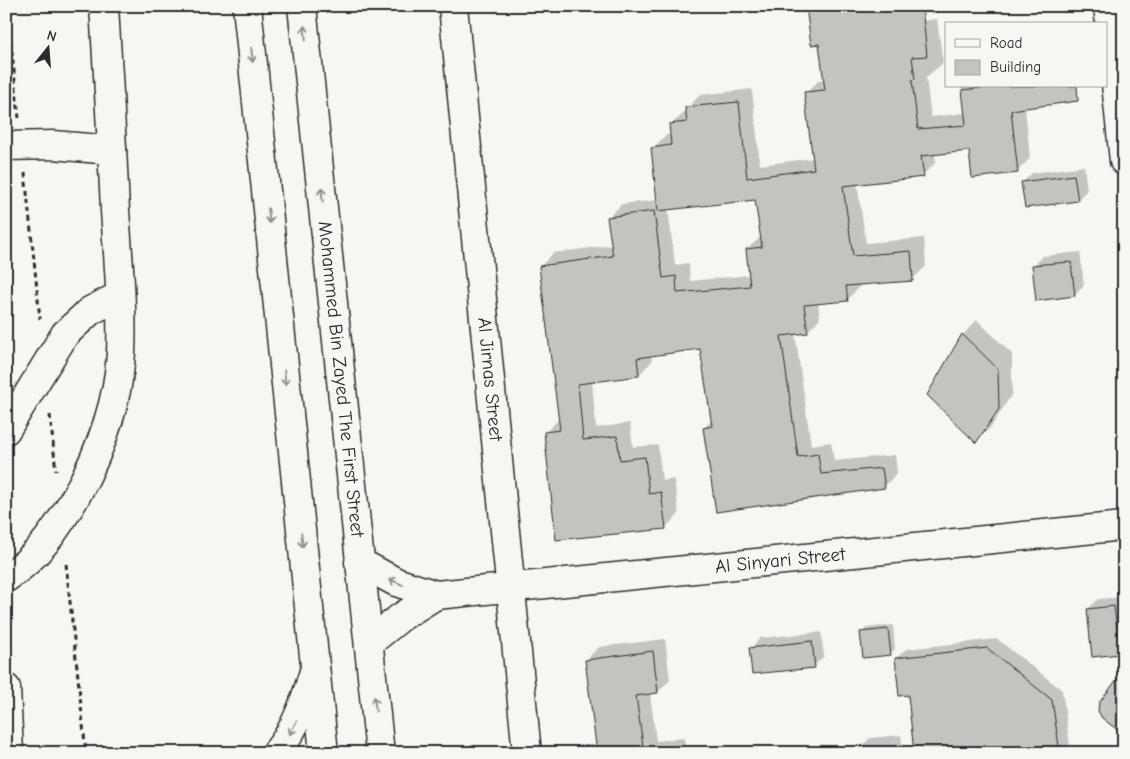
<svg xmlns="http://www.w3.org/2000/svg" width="1130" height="759" viewBox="0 0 1130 759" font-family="'Comic Neue',sans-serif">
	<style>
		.shadow { fill: #0003; fill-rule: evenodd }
		.building { fill: #c3c3c0; stroke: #2b2b2b }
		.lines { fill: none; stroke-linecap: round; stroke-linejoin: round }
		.minor-casing { stroke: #2b2b2b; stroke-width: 31 }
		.secondary-casing { stroke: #2b2b2b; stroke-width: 31 }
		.path { stroke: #2b2b2b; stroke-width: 3; stroke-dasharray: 5 4; stroke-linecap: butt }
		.minor { stroke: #f6f6f2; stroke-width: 28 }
		.secondary { stroke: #f6f6f2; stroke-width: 28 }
		.oneway { stroke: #90908e }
		.labels { text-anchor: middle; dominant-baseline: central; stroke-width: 4.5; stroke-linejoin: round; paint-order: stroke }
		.street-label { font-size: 19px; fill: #2b2b2b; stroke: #f6f6f2 }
	</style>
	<rect width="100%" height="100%" fill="#f6f6f2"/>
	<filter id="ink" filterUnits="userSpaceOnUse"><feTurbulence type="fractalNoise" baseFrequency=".02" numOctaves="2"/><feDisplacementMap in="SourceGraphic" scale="10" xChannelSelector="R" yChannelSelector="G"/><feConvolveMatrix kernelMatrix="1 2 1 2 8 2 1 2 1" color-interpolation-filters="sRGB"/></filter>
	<g filter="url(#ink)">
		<g class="shadow">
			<path d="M805 6H920L922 21 937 19 943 63 926 77 931 117 965 113 961 86H1069L1025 107 1030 158 1017 172 970 150 935 154 936 162 923 175 857 183 866 243 924 238 926 266 913 279 860 284V286L847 300 818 302 820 318 807 332 795 333 811 445 831 442 834 461 895 455 897 473 884 487 717 511 704 428 712 420 701 348 651 355 652 361 639 375 592 381 596 428 630 423 633 447 658 445 662 481 674 479 679 514 666 527 557 539 546 432 559 419 540 267 553 253 612 245 608 217 622 204 658 200 653 148 666 135 672 134 670 125 687 111V108L700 95 752 89 760 165 814 158 806 93 819 80 825 79 820 43ZM756 199 762 236 747 249 750 275 690 281 689 263 675 265 668 208Z"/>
			<polygon points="1084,166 1087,190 1077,200 1022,183 1032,173"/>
			<polygon points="1080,252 1084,285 1074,295 1033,266 1043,256"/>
			<polygon points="977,320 1012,354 1012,394 991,427 976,441 928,395 963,335"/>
			<polygon points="1124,597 1124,648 1119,653 1088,609 1098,599"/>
			<polygon points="893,625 895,649 890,653 862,633 866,628"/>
			<polygon points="821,632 824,656 814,666 751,648 760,638"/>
			<polygon points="665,639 670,680 658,692 650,693 656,741 684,738 686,753 578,753 582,749 598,747 586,660 599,647"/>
			<polygon points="997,639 1062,690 1071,753 969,753 909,694 896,659 906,649"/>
			<polygon points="901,735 903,753 861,753 861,747 870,738"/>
		</g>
		<g class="building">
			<polygon points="806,6 922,6 927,56 912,57 915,79 912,80 918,129 966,125 962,90 999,86 1077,86 1078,101 1011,110 1018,173 972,178 969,151 921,156 924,177 843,186 853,256 911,251 913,281 846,286 848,301 804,305 808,333 781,336 798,457 818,454 821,474 882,468 885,488 716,512 703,428 712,426 700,349 637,358 639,376 578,384 583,440 617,436 620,460 645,457 649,494 661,492 666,529 556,540 544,432 560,430 539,266 613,256 607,217 654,211 663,278 676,276 677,293 750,286 746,249 762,247 755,200 658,211 651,148 671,145 669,124 687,122 685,107 739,102 747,178 814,169 804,92 825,90 819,44 811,45"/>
			<polygon points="1074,175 1078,201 1025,208 1021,182"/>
			<polygon points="1071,262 1075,296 1036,301 1032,265"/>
			<polygon points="962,334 998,369 999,409 976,443 927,395"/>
			<polygon points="1114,606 1120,654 1092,657 1087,609"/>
			<polygon points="888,629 891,655 863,658 860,632"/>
			<polygon points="812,641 815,668 752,674 749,648"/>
			<polygon points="987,648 1052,700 1060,753 914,753 908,695 899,696 895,658"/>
			<polygon points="653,651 658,693 636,696 644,753 597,753 585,660"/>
			<polygon points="1124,670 1124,735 1102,718 1098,711 1099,703"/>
		</g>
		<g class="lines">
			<defs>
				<g id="minor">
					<path id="s1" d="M453 6 527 753"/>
					<polyline points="1108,6 1124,161"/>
					<polyline points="6,146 53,145 112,150"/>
					<polyline points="6,430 65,334 90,311 119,296"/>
					<path id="s2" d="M359 562 396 582 436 595 1124 526"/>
					<path d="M6 578C38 557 57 529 76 496 100 452 118 404 121 353 123 306 118 257 115 210 112 142 108 74 104 6"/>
					<polyline points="370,642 401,617 436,595"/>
					<polyline points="6,688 9,753"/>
					<path d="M276 753C297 728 306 698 315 668"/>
				</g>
				<g id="secondary">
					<polyline points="247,6 324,753"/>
					<path id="s3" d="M302 6 380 753"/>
				</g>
			</defs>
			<use href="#minor" class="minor-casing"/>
			<use href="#secondary" class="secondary-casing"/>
			<g class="path">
				<polyline points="7,6 19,118"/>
				<polyline points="25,173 40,319"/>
				<polyline points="50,415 56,471"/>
				<polyline points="66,564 86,753"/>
			</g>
			<use href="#minor" class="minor"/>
			<use href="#secondary" class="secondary"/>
		</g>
		<defs><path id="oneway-shaft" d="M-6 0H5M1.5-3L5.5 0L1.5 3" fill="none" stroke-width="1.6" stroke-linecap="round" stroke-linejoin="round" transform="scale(1.25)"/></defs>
		<g class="oneway">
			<use href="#oneway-shaft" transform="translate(305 33) rotate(-96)"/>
			<use href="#oneway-shaft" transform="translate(252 55) rotate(84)"/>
			<use href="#oneway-shaft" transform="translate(322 195) rotate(-96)"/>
			<use href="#oneway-shaft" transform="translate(269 216) rotate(84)"/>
			<use href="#oneway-shaft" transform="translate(285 378) rotate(84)"/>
			<use href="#oneway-shaft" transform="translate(302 540) rotate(84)"/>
			<use href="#oneway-shaft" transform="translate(396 582) rotate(-156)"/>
			<use href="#oneway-shaft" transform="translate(375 704) rotate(-95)"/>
			<use href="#oneway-shaft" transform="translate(293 728) rotate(116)"/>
		</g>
	</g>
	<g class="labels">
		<g class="street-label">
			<text stroke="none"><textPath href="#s3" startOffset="375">Mohammed Bin Zayed The First Street</textPath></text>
			<text stroke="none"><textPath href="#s1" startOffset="375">Al Jirnas Street</textPath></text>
			<text stroke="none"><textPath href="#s2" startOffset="430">Al Sinyari Street</textPath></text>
		</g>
	</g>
	<rect width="1130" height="759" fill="none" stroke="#f6f6f2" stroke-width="25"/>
	<rect x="12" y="12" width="1105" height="734" fill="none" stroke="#2b2b2b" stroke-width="2" filter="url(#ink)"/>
	<rect x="945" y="22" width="162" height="65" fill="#f6f6f2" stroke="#a5a5a2"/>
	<rect x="955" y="39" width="25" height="8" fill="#f6f6f2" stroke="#a5a5a2"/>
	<text x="990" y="48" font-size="15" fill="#2b2b2b">Road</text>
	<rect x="955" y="60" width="25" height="15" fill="#c3c3c0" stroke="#a5a5a2"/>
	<text x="990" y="72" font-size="15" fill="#2b2b2b">Building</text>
	<g transform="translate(48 48) rotate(17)" stroke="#f6f6f2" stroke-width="4" paint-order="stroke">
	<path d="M0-4L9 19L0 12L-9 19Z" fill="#2b2b2b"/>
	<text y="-8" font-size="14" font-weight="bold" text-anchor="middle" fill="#2b2b2b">N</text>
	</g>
</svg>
